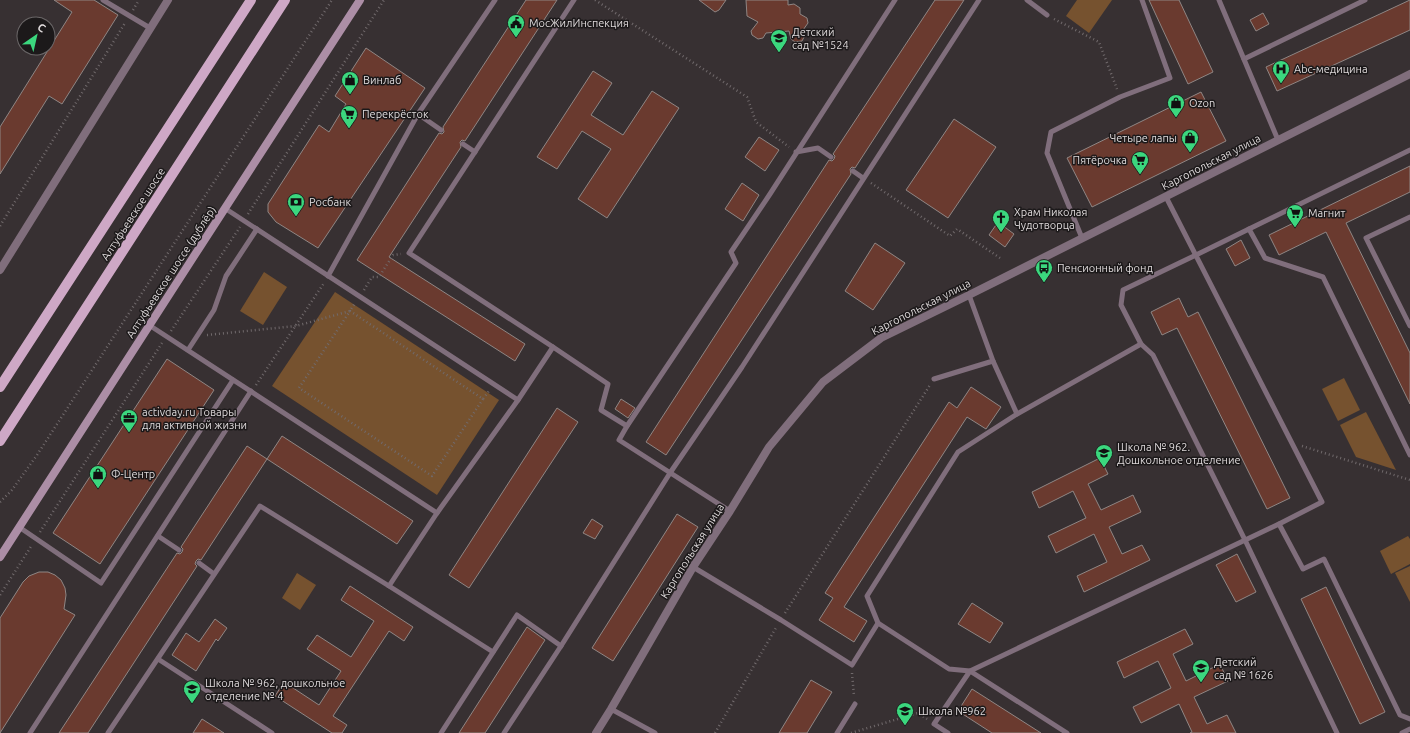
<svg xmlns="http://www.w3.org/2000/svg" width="1410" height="733" viewBox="0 0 1410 733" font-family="Ubuntu,sans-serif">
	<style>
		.green { fill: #76522f }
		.building { fill: #6a3a2f; stroke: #8f8684 }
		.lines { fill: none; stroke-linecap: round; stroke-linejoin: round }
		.path { stroke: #716a6c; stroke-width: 2.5; stroke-dasharray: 1 3; stroke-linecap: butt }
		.lane { stroke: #806e7c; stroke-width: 5 }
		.street { stroke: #806e7c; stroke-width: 8 }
		.secondary { stroke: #ac8ea6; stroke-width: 8 }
		.primary { stroke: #cea8c6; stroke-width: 10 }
		.labels { text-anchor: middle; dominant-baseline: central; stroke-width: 3; stroke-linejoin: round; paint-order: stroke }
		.poi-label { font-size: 11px; fill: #dfdadb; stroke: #1c191a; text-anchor: start }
		.street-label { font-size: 11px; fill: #dfdadb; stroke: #1c191a }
	</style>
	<rect width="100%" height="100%" fill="#373032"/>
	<g class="green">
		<polygon points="1077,0 1112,0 1089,33 1066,16"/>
		<polygon points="264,272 287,287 263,325 240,311"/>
		<polygon points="335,292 499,400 437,495 272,386"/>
		<polygon points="1344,378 1360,410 1338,421 1322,389"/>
		<polygon points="1366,412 1396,470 1356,457 1340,425"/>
		<polygon points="1408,536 1410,539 1410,564 1391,574 1380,551"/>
		<polygon points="1410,566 1410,602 1395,573"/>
		<polygon points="297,573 316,585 300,610 282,598"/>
	</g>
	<g class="building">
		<polygon points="54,0 94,0 118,15 62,104 49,96 0,174 0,127 72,12"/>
		<polygon points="526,0 557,0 465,141 462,140 460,142 461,147 389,257 525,344 515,361 357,260 439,133 442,134 444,132 443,127"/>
		<polygon points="699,0 726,0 719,10 715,12"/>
		<polygon points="746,0 788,0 788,5 794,4 800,8 800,14 807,18 808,23 803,30 805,35 802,41 795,42 791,39 789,31 766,33 763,38 758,39 752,35 751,31 758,22 747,16"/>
		<polygon points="935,0 964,0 855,168 852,167 850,169 851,174 666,455 646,442 829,160 832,161 834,159 835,156 833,154"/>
		<polygon points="1149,0 1179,0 1213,72 1188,84"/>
		<polygon points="1410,0 1410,30 1277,91 1266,67"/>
		<polygon points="1263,13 1269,24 1256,31 1250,20"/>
		<polygon points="366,48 425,88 318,248 276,222 268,212 268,204 319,125 329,132 346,104 335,96"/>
		<polygon points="593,71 612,83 591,115 623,135 652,91 679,108 607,218 578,199 611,149 582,131 557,169 537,157"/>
		<polygon points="1201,92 1226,141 1092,207 1067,158"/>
		<polygon points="954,119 996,147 948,218 906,190"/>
		<polygon points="759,137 779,150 765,171 745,157"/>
		<polygon points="1410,166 1410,192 1346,223 1410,353 1410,404 1326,232 1279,255 1269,235"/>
		<polygon points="742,183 759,195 743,221 725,209"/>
		<polygon points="998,222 1014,234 1005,247 989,235"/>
		<polygon points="1241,240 1250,258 1235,266 1226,249"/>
		<polygon points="875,243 905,263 873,310 845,291"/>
		<polygon points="1179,298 1188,317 1198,312 1290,498 1267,509 1177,328 1162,335 1151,312"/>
		<polygon points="167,359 214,390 100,564 53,533"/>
		<polygon points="971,387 1001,407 986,429 967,417 844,607 867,621 854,642 819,620 833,598 825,593 949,402 957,408"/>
		<polygon points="621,399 635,408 628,418 615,409"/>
		<polygon points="557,408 578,422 469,588 449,575"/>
		<polygon points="282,436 413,521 397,544 267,459"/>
		<polygon points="247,446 267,459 201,560 198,559 196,561 195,564 197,566 88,733 59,733 177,553 180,554 182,552 183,549 181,547"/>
		<polygon points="1100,458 1108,474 1088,484 1101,510 1133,495 1141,512 1109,527 1122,554 1142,545 1150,560 1084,592 1077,576 1107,562 1094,534 1056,553 1048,536 1086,518 1073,491 1039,508 1032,492"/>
		<polygon points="677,514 698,527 613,661 592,648"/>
		<polygon points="592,519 603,526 595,539 583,533"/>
		<polygon points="1237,554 1256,592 1236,602 1216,565"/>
		<polygon points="39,572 48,572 55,575 61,580 65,588 66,595 64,609 75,615 0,733 0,618 23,582 29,576"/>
		<polygon points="350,586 413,627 404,641 389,631 333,716 347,725 342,733 332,733 275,696 284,682 319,705 341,671 307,649 317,635 351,657 374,621 341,600"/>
		<polygon points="1326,587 1385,712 1360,724 1301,599"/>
		<polygon points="972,603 1003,623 990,643 958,624"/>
		<polygon points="215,619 227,628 218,641 216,639 196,671 172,655 186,633 199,642"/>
		<polygon points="527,627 545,640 485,733 459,733"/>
		<polygon points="1185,629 1193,644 1173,654 1186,681 1220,664 1228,681 1194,697 1207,724 1227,715 1236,733 1190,733 1192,732 1179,704 1141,723 1133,707 1171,688 1158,661 1124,678 1117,662"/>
		<polygon points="811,680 832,692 807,733 779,733"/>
		<polygon points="972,689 1041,733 992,733 958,711"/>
		<polygon points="202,719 224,733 193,733"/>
	</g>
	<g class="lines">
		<g class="path">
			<polyline points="595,0 747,97 756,122 789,147"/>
			<polyline points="133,10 139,0"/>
			<polyline points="1054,19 1099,42 1117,89"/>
			<polyline points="871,183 950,236 957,229 1000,258"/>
			<polyline points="248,214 384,0"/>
			<polyline points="0,226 125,23"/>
			<polyline points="364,290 372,277 379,277 393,255 401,254"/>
			<polyline points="171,331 240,227"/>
			<polyline points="207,335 296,326 350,311 355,303"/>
			<polyline points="256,385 324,283"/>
			<polyline points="483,399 432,476 299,388 350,311 483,399 489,391"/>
			<polyline points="1302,446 1410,480"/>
			<polyline points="0,502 12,490 37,455 332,0"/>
			<polyline points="40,532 162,343"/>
			<polyline points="0,595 32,545"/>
			<polyline points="785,613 930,385"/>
			<polyline points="852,673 854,696"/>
			<polyline points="715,733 777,626"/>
			<polyline points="851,733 918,713 927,719"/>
		</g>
		<g class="lane">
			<polyline points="103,0 150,28"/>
			<polyline points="1027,0 1047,15"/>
			<polyline points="1219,0 1278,140"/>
			<polyline points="1244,59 1365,0"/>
			<polyline points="418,114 441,130"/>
			<polyline points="463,144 475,152"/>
			<polyline points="796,152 818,148 831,157"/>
			<polyline points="853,171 863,178"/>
			<polyline points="1166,197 1322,502 1279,524 1303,569 1324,559 1400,715 1410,719"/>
			<polyline points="226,209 518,400 437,513"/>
			<polyline points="1410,217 1366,238 1410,326"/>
			<polyline points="1249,229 1410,150"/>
			<polyline points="1082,238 1047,153 1051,132 1120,97 1170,78 1142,0"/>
			<polyline points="328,276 418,114 495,0"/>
			<polyline points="553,347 409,253 574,0"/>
			<polyline points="188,350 214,310 226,276 257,229"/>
			<polyline points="934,379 993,361 969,295"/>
			<polyline points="518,400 553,347 608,384 601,410 627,426 619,440 730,511"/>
			<polyline points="1017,414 1141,344"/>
			<polyline points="627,426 736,263 731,252 770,194 895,0"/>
			<polyline points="19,527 101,583 233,380"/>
			<polyline points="158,536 179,550"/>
			<polyline points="199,563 214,574"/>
			<polyline points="693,567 781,620 852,665 878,623 949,669 970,671 1067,733"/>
			<polyline points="389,586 493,652"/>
			<polyline points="878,623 867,596 958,452 1017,414 993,361"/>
			<polyline points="158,659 272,733"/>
			<polyline points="611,709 655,733"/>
			<polyline points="30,733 251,391"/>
			<polyline points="108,733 260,506 389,586 437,513 149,325"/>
			<polyline points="441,733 517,615 561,646 670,473 742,367 979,0"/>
			<polyline points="504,733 561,646"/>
			<polyline points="837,733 855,704"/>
			<polyline points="948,733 934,724 970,671 1279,524"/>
			<polyline points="1337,733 1245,540 1153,355 1141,344 1121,305 1123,290 1196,255 1249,229 1265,258 1323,277 1410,455"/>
			<polyline points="1402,733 1410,729"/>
		</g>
		<g class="street">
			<polyline points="0,270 168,0"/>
			<polyline points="596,733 611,709 693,567 730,511 769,447 823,382 881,338 969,295 1410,74"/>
		</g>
		<path class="secondary" d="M0 557C119 370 240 186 360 0"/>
		<g class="primary">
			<polyline points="0,387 251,0"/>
			<polyline points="0,441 285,0"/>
		</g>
	</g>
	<defs>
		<symbol id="civic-pin" viewBox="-11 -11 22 30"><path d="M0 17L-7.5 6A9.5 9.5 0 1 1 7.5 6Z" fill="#3bd77e" stroke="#1c191a"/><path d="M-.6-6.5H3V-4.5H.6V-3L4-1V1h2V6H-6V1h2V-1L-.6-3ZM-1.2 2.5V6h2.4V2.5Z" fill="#111"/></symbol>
		<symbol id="school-pin" viewBox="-11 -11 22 30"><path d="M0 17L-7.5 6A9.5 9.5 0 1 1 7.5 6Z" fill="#3bd77e" stroke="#1c191a"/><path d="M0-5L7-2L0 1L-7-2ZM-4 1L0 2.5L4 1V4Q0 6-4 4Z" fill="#111"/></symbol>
		<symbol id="hospital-pin" viewBox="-11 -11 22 30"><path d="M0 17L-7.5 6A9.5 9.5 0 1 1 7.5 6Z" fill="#3bd77e" stroke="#1c191a"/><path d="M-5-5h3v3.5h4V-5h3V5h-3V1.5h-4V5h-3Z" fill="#111"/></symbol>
		<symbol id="shop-pin" viewBox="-11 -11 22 30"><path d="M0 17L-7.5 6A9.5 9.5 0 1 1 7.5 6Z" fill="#3bd77e" stroke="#1c191a"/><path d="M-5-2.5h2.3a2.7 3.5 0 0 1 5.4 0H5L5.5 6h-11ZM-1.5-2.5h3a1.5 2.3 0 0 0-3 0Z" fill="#111"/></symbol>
		<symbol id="supermarket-pin" viewBox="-11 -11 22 30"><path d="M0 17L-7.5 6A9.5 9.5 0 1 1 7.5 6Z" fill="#3bd77e" stroke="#1c191a"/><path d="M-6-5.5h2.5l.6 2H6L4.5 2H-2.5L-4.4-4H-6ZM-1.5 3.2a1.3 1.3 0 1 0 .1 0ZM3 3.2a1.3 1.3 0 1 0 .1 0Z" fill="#111"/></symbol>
		<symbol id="bank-pin" viewBox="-11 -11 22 30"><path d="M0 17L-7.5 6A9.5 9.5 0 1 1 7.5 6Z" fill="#3bd77e" stroke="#1c191a"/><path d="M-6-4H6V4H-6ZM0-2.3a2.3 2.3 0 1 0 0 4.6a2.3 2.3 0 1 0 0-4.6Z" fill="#111"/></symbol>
		<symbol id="church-pin" viewBox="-11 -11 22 30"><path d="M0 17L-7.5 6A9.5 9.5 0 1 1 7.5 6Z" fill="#3bd77e" stroke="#1c191a"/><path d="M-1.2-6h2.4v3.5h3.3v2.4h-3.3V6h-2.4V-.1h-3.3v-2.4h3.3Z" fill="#111"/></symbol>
		<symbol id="bus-pin" viewBox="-11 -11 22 30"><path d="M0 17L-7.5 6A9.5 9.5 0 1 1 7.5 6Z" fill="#3bd77e" stroke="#1c191a"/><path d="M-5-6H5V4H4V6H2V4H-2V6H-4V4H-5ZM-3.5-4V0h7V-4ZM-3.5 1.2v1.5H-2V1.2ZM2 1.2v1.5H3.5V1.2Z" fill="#111"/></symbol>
		<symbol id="office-pin" viewBox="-11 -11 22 30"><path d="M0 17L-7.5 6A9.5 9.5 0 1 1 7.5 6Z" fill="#3bd77e" stroke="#1c191a"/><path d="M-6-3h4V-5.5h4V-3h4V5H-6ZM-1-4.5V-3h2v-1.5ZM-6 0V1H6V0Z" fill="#111"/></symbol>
	</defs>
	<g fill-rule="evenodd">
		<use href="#civic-pin" x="506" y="13" width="20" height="27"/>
		<use href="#school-pin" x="769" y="28" width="20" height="27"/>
		<use href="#hospital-pin" x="1271" y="59" width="20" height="27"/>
		<use href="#shop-pin" x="340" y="70" width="20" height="27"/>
		<use href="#shop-pin" x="1166" y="93" width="20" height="27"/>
		<use href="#supermarket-pin" x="339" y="104" width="20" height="27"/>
		<use href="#shop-pin" x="1180" y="128" width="20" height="27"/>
		<use href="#supermarket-pin" x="1130" y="150" width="20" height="27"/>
		<use href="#bank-pin" x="286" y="192" width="20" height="27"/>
		<use href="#supermarket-pin" x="1285" y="203" width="20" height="27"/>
		<use href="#church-pin" x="991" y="208" width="20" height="27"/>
		<use href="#bus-pin" x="1034" y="258" width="20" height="27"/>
		<use href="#office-pin" x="119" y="408" width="20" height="27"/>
		<use href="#school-pin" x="1094" y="443" width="20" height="27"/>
		<use href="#shop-pin" x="88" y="464" width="20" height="27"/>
		<use href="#school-pin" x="1191" y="658" width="20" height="27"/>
		<use href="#school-pin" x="182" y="679" width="20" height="27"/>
		<use href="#school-pin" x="895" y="701" width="20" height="27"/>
	</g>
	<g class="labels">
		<g class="poi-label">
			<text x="529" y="23">МосЖилИнспекция</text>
			<text x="792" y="32">Детский<tspan x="792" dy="13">сад №1524</tspan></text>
			<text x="1294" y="69">Abc-медицина</text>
			<text x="363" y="80">Винлаб</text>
			<text x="1189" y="103">Ozon</text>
			<text x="362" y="114">Перекрёсток</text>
			<text x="1177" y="138" text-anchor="end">Четыре лапы</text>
			<text x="1127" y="160" text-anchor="end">Пятёрочка</text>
			<text x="309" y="202">Росбанк</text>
			<text x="1014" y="212">Храм Николая<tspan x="1014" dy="13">Чудотворца</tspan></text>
			<text x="1308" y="213">Магнит</text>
			<text x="1057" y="268">Пенсионный фонд</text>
			<text x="142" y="412">activday.ru Товары<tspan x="142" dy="13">для активной жизни</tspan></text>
			<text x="1117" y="447">Школа № 962.<tspan x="1117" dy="13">Дошкольное отделение</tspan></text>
			<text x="111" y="474">Ф-Центр</text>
			<text x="1214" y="662">Детский<tspan x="1214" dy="13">сад № 1626</tspan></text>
			<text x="205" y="683">Школа № 962, дошкольное<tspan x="205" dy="13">отделение № 4</tspan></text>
			<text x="918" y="711">Школа №962</text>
		</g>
		<g class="street-label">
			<text transform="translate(1211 162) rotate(-27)">Каргопольская улица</text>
			<text transform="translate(133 214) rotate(-57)">Алтуфьевское шоссе</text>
			<text transform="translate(171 272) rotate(-57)">Алтуфьевское шоссе (дублёр)</text>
			<text transform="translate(921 307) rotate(-27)">Каргопольская улица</text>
			<text transform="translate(692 551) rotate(-58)">Каргопольская улица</text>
		</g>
	</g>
	<g transform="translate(36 36) rotate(34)"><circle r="19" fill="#1c191a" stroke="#6a6667"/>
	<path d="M0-3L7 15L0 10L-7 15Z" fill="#3bd77e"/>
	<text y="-6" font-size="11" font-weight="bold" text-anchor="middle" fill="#dfdadb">С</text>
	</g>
</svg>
